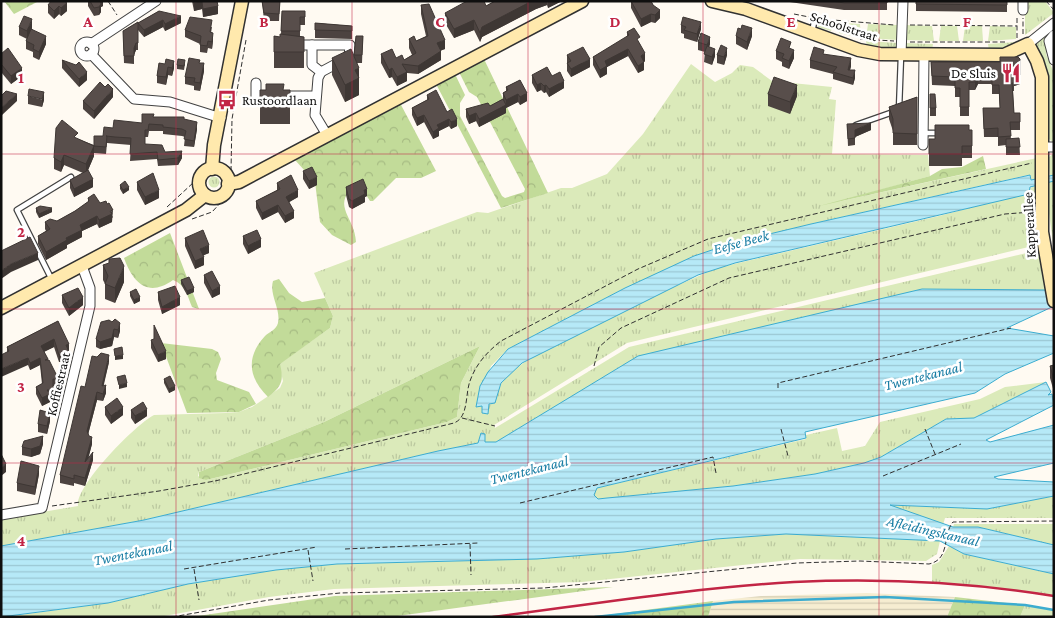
<svg xmlns="http://www.w3.org/2000/svg" width="1055" height="618" viewBox="0 0 1055 618" font-family="'Crimson Pro',serif">
	<style>
		.farmland { fill: url(#farmland-rules) }
		.grass { fill: url(#grass-tufts); fill-rule: evenodd }
		.forest { fill: url(#forest-crowns) }
		.water { fill: url(#water-rules); stroke: #3caccf }
		.lines { fill: none; stroke-linecap: round; stroke-linejoin: round }
		.stream { stroke: #3caccf; stroke-width: 2.5 }
		.lane-casing { stroke: #424242; stroke-width: 7 }
		.street-casing { stroke: #424242; stroke-width: 11 }
		.secondary-casing { stroke: #313131; stroke-width: 15 }
		.path { stroke: #313131; stroke-width: 1; stroke-dasharray: 5 2.5; stroke-linecap: butt }
		.lane { stroke: #fff; stroke-width: 4.5 }
		.street { stroke: #fff; stroke-width: 9 }
		.secondary { stroke: #ffe9ad; stroke-width: 12 }
		.rail { stroke: #c22545; stroke-width: 2.5 }
		.wall { fill: #4c4340 }
		.shaded-wall { fill: #3e3734 }
		.building { fill: #584e4b; stroke: #3e3734 }
		.grid { fill: none; stroke: #c22545; stroke-width: 1; stroke-opacity: 0.55 }
		.labels { text-anchor: middle; dominant-baseline: central; stroke-width: 5; stroke-linejoin: round; paint-order: stroke }
		.street-label { font-size: 14px; fill: #0f0f0f; stroke: #fff }
		.poi-label { font-size: 14px; fill: #0f0f0f; stroke: #fff; text-anchor: end }
		.water-label { font-size: 15px; font-style: italic; fill: #167ca3; stroke: #fff }
		.grid-label { font-size: 16px; text-anchor: middle; font-weight: bold; fill: #c22545; stroke: #fff; stroke-width: 5; stroke-linejoin: round; paint-order: stroke }
	</style>
	<defs>
		<pattern id="farmland-rules" width="6" height="5" patternUnits="userSpaceOnUse" patternTransform="scale(1.25)"><rect width="6" height="5" fill="#f6edd1"/><path d="M0 2.5h6" fill="none" stroke="#d2cab2"/></pattern>
		<pattern id="grass-tufts" width="24" height="20" patternUnits="userSpaceOnUse" patternTransform="scale(1.25)"><rect width="24" height="20" fill="#dbeaba"/><path d="M3 7l-1-3M5 7V3M7 7l1-3M15 17l-1-3M17 17v-4M19 17l1-3" fill="none" stroke="#bbc89f"/></pattern>
		<pattern id="forest-crowns" width="20" height="18" patternUnits="userSpaceOnUse" patternTransform="scale(1.25)"><rect width="20" height="18" fill="#c2db99"/><path d="M2 6a3 3 0 1 1 6 0M12 15a3 3 0 1 1 6 0" fill="none" stroke="#a6bb83"/></pattern>
		<pattern id="water-rules" width="6" height="5" patternUnits="userSpaceOnUse" patternTransform="scale(1.25)"><rect width="6" height="5" fill="#b6e9f7"/><path d="M0 2.5h6" fill="none" stroke="#9bc7d3"/></pattern>
	</defs>
	<rect width="100%" height="100%" fill="#fffaf2"/>
	<polygon class="farmland" points="867,593 955,597 947,617 708,617 713,601 761,596"/>
	<g class="grass">
		<polygon points="1028,1 1045,1 1054,13 1025,35 1025,12 1027,10"/>
		<polygon points="819,20 835,22 831,31 818,27"/>
		<polygon points="843,23 860,24 861,38 839,33"/>
		<polygon points="868,24 898,25 898,40 866,38"/>
		<polygon points="905,25 932,26 934,41 905,40"/>
		<polygon points="941,26 957,26 959,41 939,41"/>
		<polygon points="965,26 982,26 983,41 963,41"/>
		<polygon points="990,26 1016,27 1016,39 988,41"/>
		<polygon points="1054,28 1046,54 1054,73 1054,143 1049,139 1048,81 1036,43"/>
		<polygon points="866,41 898,43 898,51 867,47"/>
		<polygon points="1016,42 1017,45 1007,49 989,51 988,44"/>
		<polygon points="905,43 933,44 932,51 904,51"/>
		<path d="M691 64 715 82 732 73 740 65 753 67 772 81 832 87 829 99 836 100 832 154 928 155 930 176 837 202 1037 158 1035 180H1030V175L1023 176 811 224 712 250 625 288 508 349 491 366 476 407 495 403C497 378 517 366 537 355L660 293 717 268 939 216 1022 194 1035 185 1037 245 627 343 494 425 495 428 629 347 1031 252 1040 255 1047 290 1010 291 751 330 698 342 496 442H485L438 451 144 520 1 546V519L78 506C75 486 136 424 154 415L226 413 239 412 252 407 280 388 283 381 279 364 330 328 333 316 314 273 477 212 488 213 561 188H572L607 174 643 134ZM480 346 461 383 457 417 447 422 206 480 198 476 199 472 324 422Z"/>
		<polygon points="1054,153 1054,175 1050,177 1048,158"/>
		<circle cx="214" cy="182" r="5.5"/>
		<polygon points="1054,181 1054,250 1048,206 1048,182"/>
		<polygon points="1046,382 974,418 946,419 881,457 864,463 815,474 733,486 607,498 598,499 593,495 597,488 806,439 806,435 837,428 842,451 865,446 880,422 980,399 1005,387"/>
		<polygon points="1054,496 1054,518 945,518 943,525 889,505 987,509"/>
		<polygon points="954,524 1054,524 1054,545 978,527 953,527"/>
		<polygon points="786,534 940,541 937,554 926,561 800,559 582,582 334,589 269,597 159,617 5,617 108,603 188,584 276,570 337,564 537,559 624,552 716,539"/>
		<polygon points="949,546 964,554 1054,574 1054,596 984,586 932,583 932,565 939,562"/>
		<polygon points="1025,605 1054,610 1054,617 1020,617"/>
	</g>
	<g class="forest">
		<polygon points="4,1 39,1 14,14"/>
		<polygon points="484,59 548,193 501,208 436,84 455,74 465,95 460,103 460,116 502,196 505,198 524,192 525,189 477,97 469,92 459,72"/>
		<path d="M400 103 436 171 421 178H396L373 201H370L363 190 353 187C332 207 355 217 356 242L351 245 332 235 320 222 315 182 295 160Z"/>
		<polygon points="983,156 986,169 819,206 930,176 942,169 962,167"/>
		<path d="M170 233 199 309 192 307C188 297 185 284 173 280 148 298 133 283 124 258Z"/>
		<path d="M279 279 289 293 302 302 325 298 333 316 330 328 280 364C284 381 282 386 268 397 249 378 245 358 265 336 269 332 276 330 278 323 281 309 269 295 273 281Z"/>
		<polygon points="161,343 212,349 218,352 221,359 216,373 217,380 249,392 256,404 239,412 187,413"/>
		<polygon points="480,346 461,383 457,417 447,422 206,480 199,478 199,472 324,422"/>
		<polygon points="613,587 390,617 191,617 335,596"/>
		<polygon points="955,597 1025,605 1020,617 947,617"/>
		<polygon points="713,601 708,617 592,617"/>
	</g>
	<g class="water">
		<polygon points="1030,175 1031,180 1054,175 1054,181 1030,187 1029,194 735,263 698,275 522,363 501,383 495,403 489,404 488,414 482,413 482,406 476,407 480,386 488,372 508,349 625,288 694,256 736,242 811,224"/>
		<polygon points="922,289 1047,290 1052,307 1007,328 1054,336 1054,353 1005,374 975,393 805,432 806,438 597,488 594,495 598,499 607,498 733,486 815,474 864,463 881,457 946,419 974,418 1046,382 1051,392 1048,395 1052,394 1054,405 986,440 990,442 1054,425 1054,463 994,477 998,479 1054,482 1054,496 987,509 890,505 953,527 978,527 1054,545 1054,574 964,554 940,541 786,534 716,539 624,552 537,559 337,564 276,570 188,584 108,603 1,617 1,546 144,520 438,451 478,443 481,433 485,434 485,442 496,442 638,356"/>
	</g>
	<g class="lines">
		<polyline class="stream" points="595,617 734,602 885,597 1025,605 1054,610"/>
		<defs>
			<g id="lane">
				<polyline points="812,32 815,18"/>
				<polyline points="899,109 901,56"/>
				<polyline points="856,125 893,112"/>
				<polyline points="923,133 940,133"/>
				<polyline points="52,280 17,210 71,177"/>
			</g>
			<g id="street">
				<polyline points="1023,10 1023,1"/>
				<polyline points="1054,35 1049,41 1054,60"/>
				<circle cx="87" cy="49" r="7"/>
				<polyline points="91,44 156,1"/>
				<polyline points="1028,44 1054,23"/>
				<polyline points="292,45 312,45 312,65 321,72 318,78 315,115 327,135"/>
				<polyline points="312,45 350,45 349,57 321,72"/>
				<polyline points="91,54 134,99 170,102 221,118"/>
				<polyline points="901,55 903,1"/>
				<polyline points="256,83 256,96 316,96"/>
				<polyline points="923,145 924,55"/>
				<polyline points="1043,147 1054,147"/>
				<polyline points="1,515 42,508 90,306 90,288 82,266"/>
			</g>
			<g id="secondary">
				<polyline points="712,1 746,9 859,50 880,54 1004,55 1028,44 1037,61 1042,77 1042,232 1054,301"/>
				<circle cx="214" cy="183" r="15"/>
				<polyline points="212,169 214,145 242,1"/>
				<polyline points="228,184 239,182 582,1"/>
				<polyline points="1,308 186,210 205,195"/>
			</g>
		</defs>
		<use href="#lane" class="lane-casing"/>
		<use href="#street" class="street-casing"/>
		<use href="#secondary" class="secondary-casing"/>
		<g class="path">
			<polyline points="108,1 117,15"/>
			<polyline points="1046,1 1054,10"/>
			<polyline points="794,14 809,17"/>
			<polyline points="821,19 894,25"/>
			<polyline points="910,25 1017,26"/>
			<polyline points="1023,34 1023,18"/>
			<polyline points="1017,38 1017,17"/>
			<polyline points="860,39 894,41"/>
			<polyline points="910,42 1006,42"/>
			<circle cx="214" cy="182" r="20"/>
			<polyline points="231,171 232,119 246,40"/>
			<polyline points="167,207 194,182"/>
			<polyline points="192,219 212,212 224,199"/>
			<polyline points="594,366 599,347 621,328 729,278 1005,214 1032,212"/>
			<polyline points="778,388 778,383 1011,328"/>
			<polyline points="462,418 495,426"/>
			<polyline points="781,429 788,456"/>
			<polyline points="925,429 935,454"/>
			<polyline points="883,476 961,444"/>
			<polyline points="520,503 713,457 716,473"/>
			<path d="M52 506 159 491 215 481 454 423C469 417 465 394 470 381 476 364 487 352 501 341L638 269 708 239 1032 163"/>
			<polyline points="470,544 471,575"/>
			<polyline points="345,549 478,543"/>
			<polyline points="308,550 313,581"/>
			<polyline points="184,569 317,547"/>
			<polyline points="194,569 199,600"/>
			<path d="M172 617 269 600 340 593 544 588 797 563 860 561 929 564C951 559 942 535 953 522L1054 521"/>
		</g>
		<use href="#lane" class="lane"/>
		<use href="#street" class="street"/>
		<use href="#secondary" class="secondary"/>
		<path class="rail" d="M493 617C593 604 693 588 794 582 880 578 968 582 1054 596"/>
	</g>
	<g class="wall">
		<polygon points="88,1 103,1 103,6 101,7 101,12 99,15 94,16 88,6"/>
		<polygon points="192,1 217,1 218,14 203,17 202,9 194,11"/>
		<polygon points="262,1 280,1 279,21 264,21"/>
		<polygon points="495,1 562,1 548,8 547,5 536,9 482,37 480,42 474,30 454,38 445,23 445,13 486,6"/>
		<polygon points="631,1 651,1 660,18 655,23 651,22 641,27 631,8"/>
		<polygon points="783,1 887,1 887,10 844,10"/>
		<polygon points="916,1 1007,1 1007,12 916,11"/>
		<polygon points="67,3 67,11 61,16 59,14 54,19 48,13 48,5"/>
		<polygon points="421,5 445,49 441,50 441,60 418,74 407,73 407,81 397,86 392,77 389,78 381,63 381,54 404,60 412,55 409,48 409,39 416,41 426,36 421,14"/>
		<polygon points="159,11 181,23 165,31 163,27 144,37 138,30 138,23"/>
		<polygon points="282,11 305,11 305,25 300,25 300,36 304,37 304,68 274,68 274,36 280,37 281,34"/>
		<polygon points="138,22 138,50 136,50 134,55 134,64 124,63 123,31"/>
		<polygon points="315,23 352,26 352,39 315,38"/>
		<polygon points="681,25 701,29 697,42 684,38 684,34 681,33"/>
		<polygon points="19,27 32,27 32,29 46,44 39,60 33,57 33,52 26,49 26,41 27,39 19,35"/>
		<polygon points="212,27 211,33 213,40 212,49 208,48 207,53 200,52 200,44 185,37 185,30"/>
		<polygon points="627,32 640,44 645,61 644,62 644,70 638,73 628,56 607,67 607,74 600,78 593,65 593,57 627,37"/>
		<polygon points="356,36 363,36 362,63 357,63 359,84 359,95 345,102 332,75 332,58 354,56"/>
		<polygon points="736,36 752,36 747,50 736,44"/>
		<polygon points="698,42 710,44 709,47 715,56 712,65 704,62 705,52 698,50"/>
		<polygon points="791,49 794,58 789,69 782,66 782,62 776,59 776,51"/>
		<polygon points="1,54 22,76 11,84 1,72"/>
		<polygon points="824,54 851,66 850,70 855,78 853,85 833,79 833,74 810,68 810,60"/>
		<polygon points="567,55 590,67 571,77 567,71"/>
		<polygon points="717,55 727,55 724,65 717,63"/>
		<polygon points="62,60 87,80 79,87 62,68"/>
		<polygon points="931,62 1000,62 1020,84 1014,86 1014,91 1013,91 1014,113 1020,113 1020,130 1010,130 1011,139 1019,138 1020,155 1006,155 1006,145 998,146 998,137 984,137 983,108 1000,108 999,94 992,94 992,84 978,84 975,90 969,90 969,116 960,116 960,97 955,97 955,86 932,85"/>
		<polygon points="159,63 174,68 172,76 168,75 166,85 157,83 157,76"/>
		<polygon points="200,63 204,71 200,91 194,90 194,86 185,84 185,77"/>
		<polygon points="185,64 184,70 177,69 177,65"/>
		<polygon points="532,75 552,76 564,88 549,97 546,92 544,93 541,90 537,92 532,83"/>
		<polygon points="520,80 527,101 520,105 518,102 506,108 506,107 506,113 479,127 476,121 469,124 466,117 466,109 490,106 503,99 503,93 506,91 506,87"/>
		<rect x="260" y="90" width="30" height="34"/>
		<polygon points="768,94 797,96 790,114 768,106"/>
		<polygon points="930,94 936,108 936,116 930,116"/>
		<polygon points="427,95 447,112 457,126 451,129 449,126 439,131 439,136 433,139 424,122 417,126 412,115 412,108 427,100"/>
		<polygon points="28,96 44,100 42,107 28,104"/>
		<polygon points="113,97 94,119 83,109 83,101"/>
		<polygon points="917,97 917,145 893,145 893,131 889,119 889,107"/>
		<polygon points="153,117 184,119 197,129 194,147 184,146 185,137 182,136 163,134 163,131 149,131 148,137 145,137 145,144 165,152 182,158 178,165 158,166 157,159 130,161 131,145 107,143 106,154 94,153 94,156 88,170 93,187 74,197 70,188 70,180 83,173 64,165 61,172 54,169 54,158 78,139 94,145 103,136 113,128 142,123"/>
		<polygon points="847,124 871,130 855,137 855,145 848,146"/>
		<polygon points="969,130 972,130 972,158 962,158 962,166 929,166 929,139 935,139"/>
		<polygon points="303,171 317,185 309,189 303,179"/>
		<polygon points="137,182 159,198 145,205 137,190"/>
		<polygon points="277,183 298,197 289,202 294,218 285,223 278,212 262,220 256,208 256,201 277,190"/>
		<polygon points="120,185 129,190 123,194 120,189"/>
		<polygon points="346,187 367,196 365,197 365,202 352,209 349,207 346,195"/>
		<polygon points="88,198 100,203 113,217 112,218 112,222 99,228 97,224 82,231 82,237 67,245 67,248 46,260 38,244 38,236 46,231 45,229 45,222 57,221 75,211 88,202"/>
		<polygon points="36,208 52,212 39,218 36,212"/>
		<polygon points="243,236 261,247 248,254 243,244"/>
		<polygon points="185,238 209,253 203,255 204,265 195,269 185,246"/>
		<polygon points="103,265 124,282 115,303 105,299 105,284 103,280"/>
		<polygon points="204,275 220,294 212,298 204,283"/>
		<polygon points="181,280 194,292 187,295 181,284"/>
		<polygon points="130,292 140,301 134,304 130,296"/>
		<polygon points="158,292 180,305 162,314 158,300"/>
		<polygon points="62,295 83,305 69,316 62,303"/>
		<polygon points="109,320 120,331 118,338 114,337 112,346 100,349 96,347 96,339"/>
		<polygon points="58,321 69,351 68,351 69,359 59,362 54,347 44,352 48,360 59,380 59,387 53,386 53,397 50,397 50,402 42,406 36,394 36,387 42,384 40,365 30,370 28,365 7,353 7,347"/>
		<polygon points="151,340 166,359 158,362 151,348"/>
		<polygon points="109,362 103,386 106,393 103,401 97,400 88,435 92,444 88,459 93,460 85,486 74,483 74,486 60,483 60,475 85,387"/>
		<polygon points="1054,365 1054,392 1050,378 1050,366"/>
		<polygon points="164,379 175,390 169,393 164,383"/>
		<polygon points="105,407 123,415 111,424 105,415"/>
		<polygon points="131,410 147,416 135,424 131,418"/>
		<polygon points="50,421 47,434 38,432 38,424"/>
		<polygon points="43,444 40,454 31,457 22,455 22,447"/>
		<polygon points="39,474 35,495 17,491 17,483"/>
	</g>
	<g class="shaded-wall">
		<polygon points="99,1 103,1 103,6 101,7 101,12 99,15"/>
		<polygon points="532,1 547,1 547,5 536,9 482,37 480,42 480,33 482,27"/>
		<polygon points="548,1 562,1 548,8"/>
		<polygon points="202,2 202,9 194,11 194,3"/>
		<polygon points="67,3 67,11 61,16 61,8"/>
		<polygon points="59,6 59,14 54,19 54,11"/>
		<polygon points="218,6 218,14 203,17 203,9"/>
		<polygon points="660,10 660,18 655,23 655,15"/>
		<polygon points="651,14 651,22 641,27 641,19"/>
		<polygon points="181,16 181,23 165,31 165,24"/>
		<polygon points="32,19 32,27 27,39 27,31"/>
		<polygon points="163,20 163,27 144,37 144,30"/>
		<polygon points="474,20 474,30 454,38 454,29"/>
		<polygon points="701,22 701,29 697,42 697,34"/>
		<polygon points="752,28 752,36 747,50 747,42"/>
		<polygon points="213,33 213,40 212,49 212,42"/>
		<polygon points="46,36 46,44 39,60 39,52"/>
		<polygon points="710,37 710,44 707,53 707,45"/>
		<polygon points="445,40 445,49 437,52 437,43"/>
		<polygon points="136,43 136,50 134,55 134,48"/>
		<polygon points="727,48 727,55 724,65 724,57"/>
		<polygon points="628,49 628,56 607,67 607,74 600,78 600,70 605,61"/>
		<polygon points="715,49 715,56 712,65 712,57"/>
		<polygon points="794,50 794,58 789,69 789,61"/>
		<polygon points="441,51 441,60 418,74 418,66"/>
		<polygon points="645,53 645,61 641,64 641,56"/>
		<polygon points="851,58 851,66 848,78 848,70"/>
		<polygon points="590,59 590,67 571,77 571,69"/>
		<polygon points="174,61 174,68 172,76 172,68"/>
		<polygon points="644,62 644,70 638,73 638,66"/>
		<polygon points="204,63 204,71 200,91 200,83"/>
		<polygon points="168,67 168,75 166,85 166,77"/>
		<polygon points="22,68 22,76 11,84 11,76"/>
		<polygon points="359,68 359,95 345,102 345,85 355,70"/>
		<polygon points="392,68 392,77 389,78 389,70"/>
		<polygon points="855,70 855,78 853,85 853,78"/>
		<polygon points="87,72 87,80 79,87 79,79"/>
		<polygon points="407,72 407,81 397,86 397,77"/>
		<polygon points="978,75 978,84 975,90 975,82"/>
		<polygon points="1020,75 1020,84 1014,86 1014,77"/>
		<polygon points="564,81 564,88 549,97 549,89"/>
		<polygon points="541,83 541,90 537,92 537,85"/>
		<polygon points="546,85 546,92 544,93 544,86"/>
		<polygon points="797,85 797,96 790,114 790,102"/>
		<polygon points="113,89 113,97 94,119 94,111"/>
		<polygon points="44,92 44,100 42,107 42,99"/>
		<polygon points="527,93 527,101 520,105 520,97"/>
		<polygon points="17,94 17,101 1,116 1,108"/>
		<polygon points="518,94 518,102 506,108 506,100"/>
		<polygon points="506,105 506,113 479,127 479,119"/>
		<polygon points="476,113 476,121 469,124 469,116"/>
		<polygon points="424,115 424,122 417,126 417,118"/>
		<polygon points="449,119 449,126 439,131 439,136 433,139 433,132 437,125"/>
		<polygon points="457,119 457,126 451,129 451,122"/>
		<polygon points="197,122 197,129 194,147 194,141"/>
		<polygon points="871,123 871,130 855,137 855,130"/>
		<polygon points="94,146 94,156 86,175 86,164"/>
		<polygon points="182,151 182,158 178,165 178,158"/>
		<polygon points="64,155 64,165 61,172 61,162"/>
		<polygon points="317,177 317,185 309,189 309,181"/>
		<polygon points="93,179 93,187 74,197 74,189"/>
		<polygon points="129,187 129,190 123,194 123,190"/>
		<polygon points="367,189 367,196 365,197 365,202 352,209 352,201 364,190"/>
		<polygon points="159,190 159,198 145,205 145,197"/>
		<polygon points="298,190 298,197 286,204 286,197"/>
		<polygon points="278,205 278,212 262,220 262,213"/>
		<polygon points="52,208 52,212 39,218 39,214"/>
		<polygon points="113,210 112,222 99,228 99,220"/>
		<polygon points="294,211 294,218 285,223 285,216"/>
		<polygon points="97,216 97,224 82,231 82,237 67,245 67,248 46,260 46,252 66,238 80,225"/>
		<polygon points="261,239 261,247 248,254 248,246"/>
		<polygon points="209,245 209,253 200,257 200,249"/>
		<polygon points="38,253 38,260 11,272 1,279 1,271 11,264"/>
		<polygon points="204,257 204,265 195,269 195,261"/>
		<polygon points="124,266 124,282 115,303 115,288"/>
		<polygon points="220,286 220,294 212,298 212,291"/>
		<polygon points="194,288 194,292 187,295 187,291"/>
		<polygon points="83,297 83,305 69,316 69,308"/>
		<polygon points="140,297 140,301 134,304 134,300"/>
		<polygon points="180,297 180,305 162,314 162,307"/>
		<polygon points="120,323 120,331 118,338 118,330"/>
		<polygon points="114,329 114,337 112,346 100,349 100,342"/>
		<polygon points="54,339 54,347 41,353 41,346"/>
		<polygon points="69,344 69,351 66,352 66,345"/>
		<polygon points="166,351 166,359 158,362 158,355"/>
		<polygon points="69,352 69,359 59,362 59,355"/>
		<polygon points="109,355 109,362 102,393 102,386"/>
		<polygon points="123,355 123,359 115,360 115,356"/>
		<polygon points="28,358 28,365 1,377 1,369"/>
		<polygon points="40,358 40,365 30,370 30,363"/>
		<polygon points="127,383 127,387 119,389 119,385"/>
		<polygon points="106,385 106,393 103,401 103,394"/>
		<polygon points="175,386 175,390 169,393 169,389"/>
		<polygon points="97,392 97,400 87,438 87,431"/>
		<polygon points="50,394 50,402 42,406 42,398"/>
		<polygon points="123,407 123,415 111,424 111,416"/>
		<polygon points="147,409 147,416 135,424 135,416"/>
		<polygon points="50,413 50,421 47,434 47,426"/>
		<polygon points="43,436 43,444 40,454 31,457 31,449"/>
		<polygon points="92,437 92,444 85,470 85,462"/>
		<polygon points="93,452 93,460 85,486 85,478"/>
		<polygon points="6,464 6,472 1,476 1,468"/>
		<polygon points="39,466 39,474 35,495 35,487"/>
	</g>
	<g class="building">
		<polygon points="51,1 64,1 67,3 61,8 59,6 54,11 48,5"/>
		<polygon points="90,1 100,1 101,4 99,7 94,8"/>
		<polygon points="193,1 217,1 218,6 203,9 202,2 194,3"/>
		<polygon points="262,1 280,1 279,14 264,13"/>
		<polygon points="467,1 484,1 486,6 495,1 532,1 482,27 480,33 474,20 454,29 445,13"/>
		<polygon points="631,1 651,1 653,5 660,10 655,15 651,14 641,19"/>
		<polygon points="832,1 887,1 887,3 844,3"/>
		<polygon points="916,1 1007,1 1007,5 916,4"/>
		<polygon points="429,4 445,40 437,43 441,51 418,66 402,64 407,72 397,77 392,68 389,70 381,54 392,49 396,58 402,55 404,60 416,53 409,39 414,36 416,41 428,36 421,5"/>
		<polygon points="159,11 181,16 165,24 163,20 144,30 138,23"/>
		<polygon points="282,11 305,11 305,17 300,17 300,31 281,31"/>
		<polygon points="24,16 32,19 27,31 19,27"/>
		<polygon points="190,17 212,20 210,32 213,33 212,42 208,41 207,46 200,45 201,36 185,30"/>
		<polygon points="683,17 701,22 697,34 684,30 686,27 681,25"/>
		<polygon points="138,22 138,43 136,43 134,48 134,56 124,56 123,31"/>
		<polygon points="315,23 352,26 352,31 315,30"/>
		<polygon points="742,25 752,28 747,42 736,36 738,28 741,29"/>
		<polygon points="634,28 640,37 637,39 645,53 641,56 644,62 638,66 628,49 605,61 607,66 600,70 593,57 629,35 627,32"/>
		<polygon points="31,29 46,36 39,52 33,49 34,45 26,41"/>
		<polygon points="701,33 710,37 707,45 698,42"/>
		<polygon points="280,34 304,37 304,52 274,52 274,36 280,37"/>
		<polygon points="356,36 363,36 362,55 354,55"/>
		<polygon points="781,38 791,42 789,48 794,50 789,61 782,58 784,54 776,51"/>
		<polygon points="721,45 727,48 724,57 717,55"/>
		<polygon points="707,46 715,49 712,57 704,54"/>
		<polygon points="583,47 590,59 571,69 567,63 571,61 567,55"/>
		<polygon points="814,47 824,50 823,54 851,58 848,70 855,70 853,78 833,72 837,67 810,60"/>
		<polygon points="8,48 22,68 11,76 1,64 1,54"/>
		<polygon points="351,49 359,68 355,70 359,78 345,85 332,58"/>
		<polygon points="1000,57 1018,57 1020,59 1020,75 1014,77 1014,83 1012,83 1014,113 1020,113 1020,122 1010,122 1011,136 998,137 998,128 984,129 983,108 1000,108 999,85 992,85 992,75 978,75 975,82 969,82 969,107 960,107 960,88 955,88 955,77 932,76 931,62 1000,62"/>
		<polygon points="189,58 200,60 199,63 204,63 200,83 194,82 195,78 185,77"/>
		<polygon points="166,59 174,61 172,68 168,67 166,77 157,76 159,63 165,64"/>
		<polygon points="178,59 185,60 184,66 177,65"/>
		<polygon points="62,60 76,65 79,62 87,72 79,79"/>
		<polygon points="547,67 552,76 560,72 564,81 549,89 546,85 544,86 541,83 537,85 532,75"/>
		<polygon points="774,77 797,85 790,102 768,94"/>
		<polygon points="520,80 527,93 520,97 518,94 506,100 503,93 508,90 506,87"/>
		<polygon points="100,82 105,87 108,84 113,89 94,111 83,101"/>
		<polygon points="266,84 284,84 283,90 290,90 290,105 260,105 260,90 266,90"/>
		<polygon points="29,89 44,92 42,99 28,96"/>
		<polygon points="436,90 447,112 452,109 457,119 451,122 449,119 437,125 439,128 433,132 424,115 417,118 412,108 429,99 427,95"/>
		<polygon points="6,91 17,94 1,108 1,96"/>
		<polygon points="930,94 935,94 936,108 930,108"/>
		<polygon points="917,97 917,134 893,133 893,119 889,107"/>
		<polygon points="503,99 506,105 479,119 476,113 469,116 466,109 488,103 490,106"/>
		<polygon points="142,114 154,114 153,117 184,117 184,119 197,122 194,141 184,139 186,131 182,129 163,127 163,125 149,124 148,130 145,130 145,144 162,145 165,152 182,151 178,158 158,160 157,152 130,154 131,138 115,137 106,136 107,136 106,147 94,146 94,136 103,136 104,127 113,128 114,120 142,123"/>
		<polygon points="62,120 78,133 74,137 94,146 86,164 64,155 61,162 54,158 56,128"/>
		<polygon points="871,123 855,130 855,138 848,139 847,124"/>
		<polygon points="935,125 969,125 969,130 972,130 972,146 962,146 962,154 929,154 929,139 935,139"/>
		<polygon points="1019,138 1020,147 1006,147 1006,139"/>
		<polygon points="312,167 317,177 309,181 303,171"/>
		<polygon points="88,170 93,179 74,189 70,180"/>
		<polygon points="153,173 159,190 145,197 137,182"/>
		<polygon points="291,175 298,190 286,197 294,211 285,216 278,205 262,213 256,201 280,189 277,183"/>
		<polygon points="363,179 367,189 364,190 365,194 352,201 349,199 346,187"/>
		<polygon points="125,181 129,187 123,190 120,185"/>
		<polygon points="94,194 100,203 106,201 107,204 109,203 113,210 110,211 112,214 99,220 97,216 80,225 82,230 66,238 67,240 46,252 38,236 50,229 45,222 50,219 57,221 75,211 89,201 88,198"/>
		<polygon points="40,206 52,208 39,214 36,208"/>
		<polygon points="203,230 209,245 200,249 204,257 195,261 185,238"/>
		<polygon points="257,230 261,239 248,246 243,236"/>
		<polygon points="30,237 38,253 11,264 1,271 1,251"/>
		<polygon points="120,258 124,266 115,288 105,284 108,276 103,265 109,263 109,259"/>
		<polygon points="212,271 220,286 212,291 204,275"/>
		<polygon points="189,277 194,288 187,291 181,280"/>
		<polygon points="175,286 180,297 162,307 158,292"/>
		<polygon points="78,288 83,297 69,308 62,295"/>
		<polygon points="136,289 140,297 134,300 130,292"/>
		<polygon points="115,319 120,323 118,330 114,329 112,338 100,342 96,339 101,322 109,320 112,322"/>
		<polygon points="58,321 69,344 66,345 69,352 59,355 54,339 41,346 48,359 45,360 49,360 59,380 53,379 53,390 47,390 50,394 42,398 36,387 43,383 40,358 30,363 28,358 1,369 1,355 9,351 7,347"/>
		<polygon points="154,325 166,351 158,355 151,340 154,339"/>
		<polygon points="122,347 123,355 115,356 114,349"/>
		<polygon points="101,353 109,355 102,386 106,385 103,394 97,392 87,431 89,436 92,437 85,462 93,452 85,478 74,475 74,479 60,475 81,386 85,387 92,356 97,357"/>
		<polygon points="1054,365 1054,380 1050,366"/>
		<polygon points="125,375 127,383 119,385 117,377"/>
		<polygon points="170,376 175,386 169,389 164,379"/>
		<polygon points="117,398 123,407 111,416 105,407"/>
		<polygon points="143,402 147,409 135,416 131,410"/>
		<polygon points="40,410 50,413 47,426 38,424"/>
		<polygon points="43,436 40,446 31,449 22,447 24,441"/>
		<polygon points="1,454 6,464 1,468"/>
		<polygon points="21,461 39,466 35,487 17,483"/>
	</g>
	<path class="grid" d="M176 1V617M352 1V617M528 1V617M703 1V617M879 1V617M1 154H1054M1 309H1054M1 463H1054"/>
	<defs>
		<symbol id="restaurant-bare" viewBox="-9 -9 18 18"><path d="M-5-6h1v4h1v-4h1v4h1v-4h1v5L-1.5 .5V6h-2V.5L-5-1ZM5-6V6H3V1.5H1.5Q1.5-4 5-6Z" fill="#c22545" stroke="#fff" stroke-width="2.5" paint-order="stroke"/></symbol>
		<symbol id="bus-bare" viewBox="-9 -9 18 18"><path d="M-5-6H5V4H4V6H2V4H-2V6H-4V4H-5ZM-3.5-4V0h7V-4ZM-3.5 1.2v1.5H-2V1.2ZM2 1.2v1.5H3.5V1.2Z" fill="#c22545" stroke="#fff" stroke-width="2.5" paint-order="stroke"/></symbol>
	</defs>
	<g fill-rule="evenodd">
		<use href="#restaurant-bare" x="997" y="59" width="28" height="28"/>
		<use href="#bus-bare" x="213" y="86" width="28" height="28"/>
	</g>
	<g class="labels">
		<g class="street-label">
			<text transform="translate(844 26) rotate(18)">Schoolstraat</text>
			<text transform="translate(1029 225) rotate(-93)">Kapperallee</text>
			<text transform="translate(58 384) rotate(-77)">Koffiestraat</text>
		</g>
		<g class="poi-label">
			<text x="996" y="73">De Sluis</text>
			<text x="242" y="100" text-anchor="start">Rustoordlaan</text>
		</g>
		<g class="water-label">
			<text transform="translate(741 242) rotate(-15)">Eefse Beek</text>
			<text transform="translate(923 376) rotate(-14)">Twentekanaal</text>
			<text transform="translate(529 470) rotate(-14)">Twentekanaal</text>
			<text transform="translate(933 531) rotate(13)">Afleidingskanaal</text>
			<text transform="translate(133 553) rotate(-11)">Twentekanaal</text>
		</g>
	</g>
	<g class="grid-label">
		<text x="88" y="27">A</text>
		<text x="264" y="27">B</text>
		<text x="440" y="27">C</text>
		<text x="615" y="27">D</text>
		<text x="791" y="27">E</text>
		<text x="967" y="27">F</text>
		<text x="21" y="83">1</text>
		<text x="21" y="237">2</text>
		<text x="21" y="392">3</text>
		<text x="21" y="546">4</text>
	</g>
	<rect width="1055" height="618" fill="none" stroke="#0f0f0f" stroke-width="5"/>
</svg>
